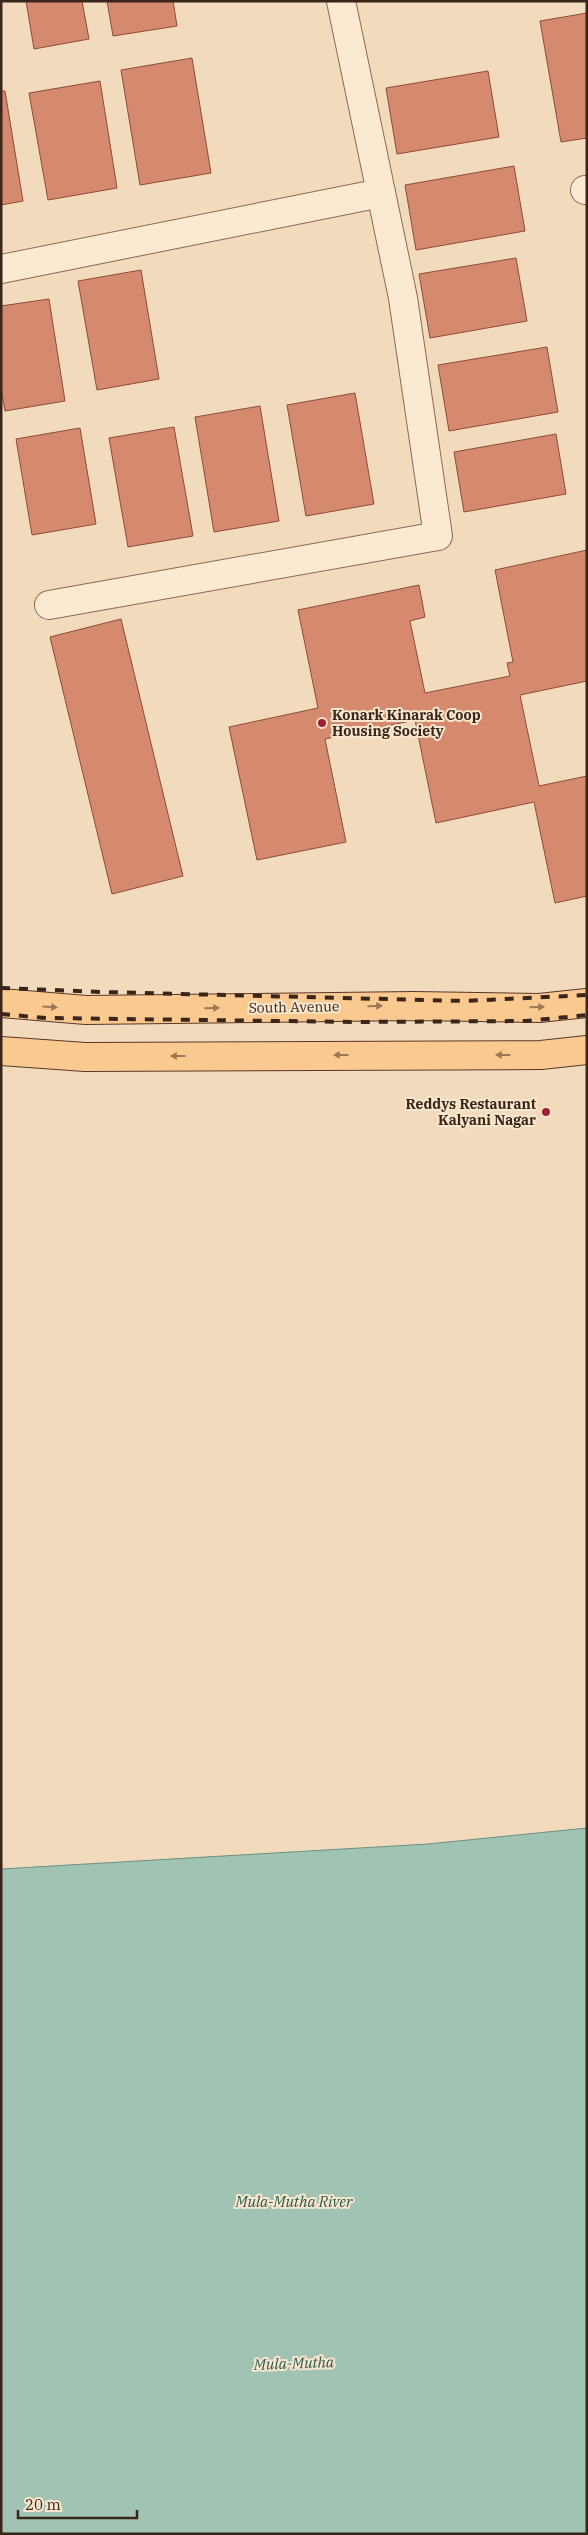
<svg xmlns="http://www.w3.org/2000/svg" width="588" height="2535" viewBox="0 0 588 2535" font-family="'IBM Plex Serif',serif">
	<style>
		.water { fill: #a1c3b4; stroke: #679281 }
		.building { fill: #d5896e; stroke: #8e4c37 }
		.lines { fill: none; stroke-linecap: round; stroke-linejoin: round }
		.minor-casing { stroke: #8c6954; stroke-width: 30 }
		.major-casing { stroke: #593829; stroke-width: 30 }
		.minor { stroke: #fce9d1; stroke-width: 28 }
		.major { stroke: #fac990; stroke-width: 28 }
		.rail { stroke: #3a251b; stroke-width: 4; stroke-dasharray: 9 9; stroke-linecap: butt }
		.oneway { fill: #9a7756 }
		.poi-dot { fill: #a11e33; stroke: #f9e6cd; stroke-width: 2 }
		.labels { text-anchor: middle; dominant-baseline: central; stroke-width: 4; stroke-linejoin: round; paint-order: stroke }
		.poi-label { font-size: 14px; font-weight: bold; fill: #3a251b; stroke: #f9e6cd; text-anchor: start }
		.street-label { font-size: 14px; fill: #3a251b; stroke: #f9e6cd }
		.water-label { font-size: 15px; font-style: italic; fill: #285b50; stroke: #f9e6cd }
	</style>
	<rect width="100%" height="100%" fill="#f2dabd"/>
	<polygon class="water" points="587,1828 587,2534 1,2534 1,1869 428,1844"/>
	<g class="building">
		<polygon points="26,1 82,1 89,39 34,49"/>
		<polygon points="107,1 173,1 177,26 113,36"/>
		<polygon points="587,13 587,138 561,142 540,21"/>
		<polygon points="192,58 211,173 140,185 121,70"/>
		<polygon points="488,71 499,137 397,154 386,88"/>
		<polygon points="100,81 117,188 48,200 29,93"/>
		<polygon points="1,91 5,91 23,201 1,205"/>
		<polygon points="514,166 525,231 416,250 405,185"/>
		<polygon points="516,258 527,321 430,338 419,274"/>
		<polygon points="141,270 159,379 97,390 78,281"/>
		<polygon points="49,299 65,401 5,411 1,389 1,306"/>
		<polygon points="547,347 558,412 449,431 438,365"/>
		<polygon points="355,393 374,504 306,516 287,405"/>
		<polygon points="260,406 279,521 214,532 195,417"/>
		<polygon points="174,427 193,536 128,547 109,438"/>
		<polygon points="80,428 96,524 32,535 16,439"/>
		<polygon points="556,434 566,494 464,512 454,452"/>
		<polygon points="587,550 587,681 520,695 539,786 587,776 587,896 555,903 534,802 436,823 415,720 325,739 346,842 257,860 229,727 318,708 298,610 419,585 425,617 410,621 425,693 510,676 507,663 513,662 495,570"/>
		<polygon points="121,619 183,876 112,894 50,637"/>
	</g>
	<g class="lines">
		<defs>
			<g id="minor">
				<polyline points="585,190 587,190"/>
				<polyline points="1,269 381,193"/>
				<polyline points="49,605 438,536 403,298 341,1"/>
			</g>
			<g id="major">
				<polyline points="1,1003 86,1010 414,1006 539,1008 587,1003"/>
				<polyline points="1,1051 85,1057 541,1055 587,1050"/>
			</g>
		</defs>
		<use href="#minor" class="minor-casing"/>
		<use href="#major" class="major-casing"/>
		<use href="#minor" class="minor"/>
		<use href="#major" class="major"/>
		<g class="rail">
			<polyline points="1,988 103,992 465,1001 587,995"/>
			<polyline points="1,1014 46,1018 357,1022 526,1021 587,1015"/>
		</g>
	</g>
	<defs><path id="oneway-solid" d="M-6-.8H1V-3.2L6.5 0L1 3.2V.8H-6Z" transform="scale(1.25)"/></defs>
	<g class="oneway">
		<use href="#oneway-solid" transform="translate(375 1006) rotate(-1)"/>
		<use href="#oneway-solid" transform="translate(50 1007) rotate(4)"/>
		<use href="#oneway-solid" transform="translate(537 1007) rotate(-2)"/>
		<use href="#oneway-solid" transform="translate(212 1008) rotate(-1)"/>
		<use href="#oneway-solid" transform="translate(341 1055) rotate(180)"/>
		<use href="#oneway-solid" transform="translate(503 1055) rotate(-179)"/>
		<use href="#oneway-solid" transform="translate(178 1056) rotate(180)"/>
	</g>
	<g class="poi-dot">
		<circle cx="322" cy="723" r="5"/>
		<circle cx="546" cy="1112" r="5"/>
	</g>
	<g class="labels">
		<g class="poi-label">
			<text x="332" y="715">Konark Kinarak Coop<tspan x="332" dy="16">Housing Society</tspan></text>
			<text x="536" y="1104" text-anchor="end">Reddys Restaurant<tspan x="536" dy="16">Kalyani Nagar</tspan></text>
		</g>
		<g class="street-label">
			<text transform="translate(294 1007) rotate(-1)">South Avenue</text>
		</g>
		<g class="water-label">
			<text x="294" y="2201">Mula-Mutha River</text>
			<text transform="translate(294 2363) rotate(-2)">Mula-Mutha</text>
		</g>
	</g>
	<rect width="588" height="2535" fill="none" stroke="#3a251b" stroke-width="5"/>
	<path d="M18 2510v8h119v-8" fill="none" stroke="#3a251b" stroke-width="2.5"/>
	<text x="25" y="2510" font-size="15" fill="#3a251b" stroke="#f9e6cd" stroke-width="4" paint-order="stroke">20 m</text>
</svg>
